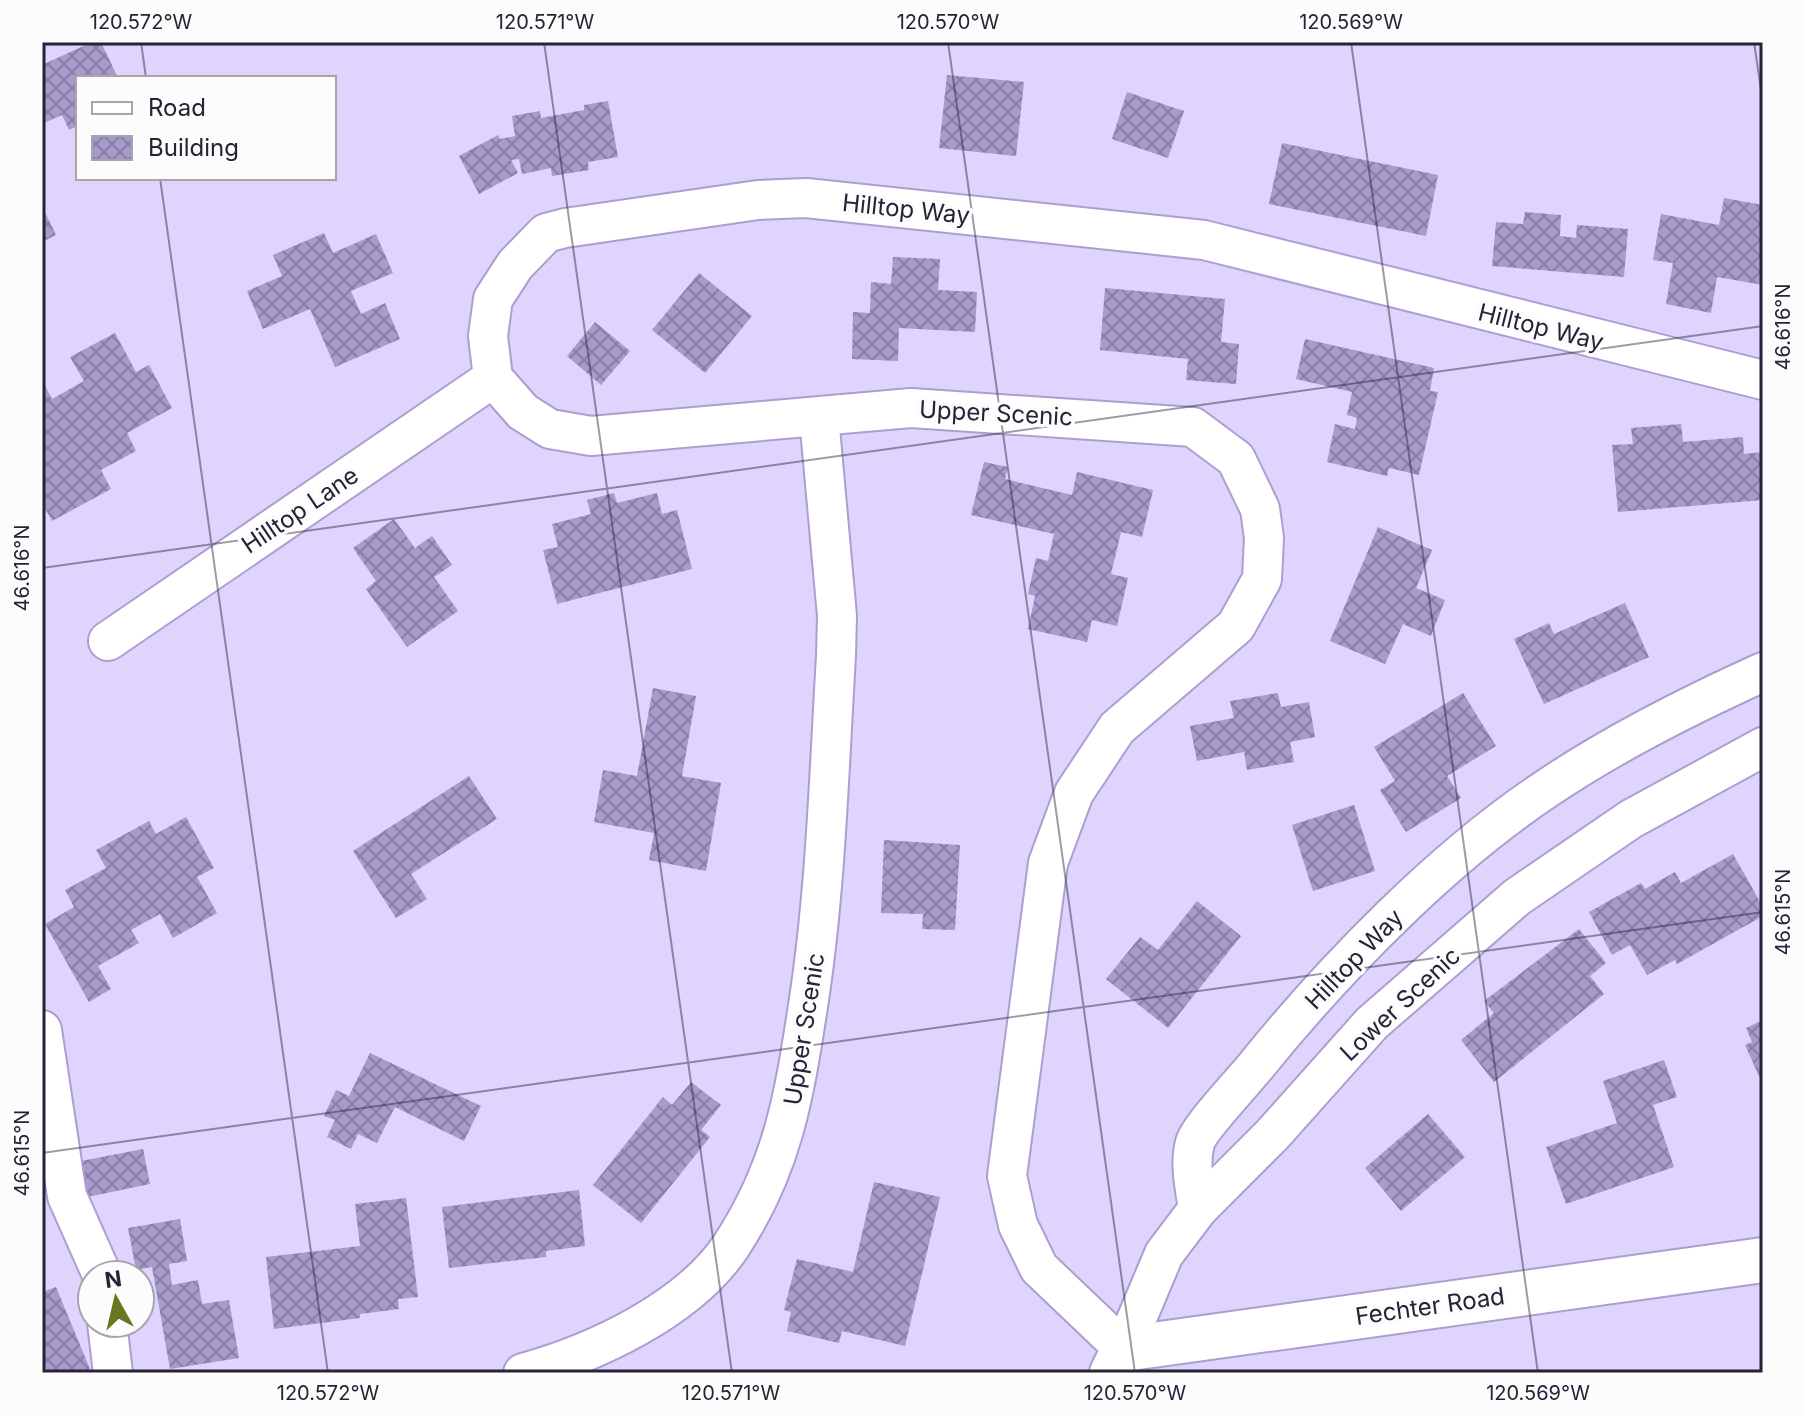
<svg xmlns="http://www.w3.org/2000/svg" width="1805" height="1415" viewBox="0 0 1805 1415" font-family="Inter,sans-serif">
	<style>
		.building { fill: url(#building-cross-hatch) }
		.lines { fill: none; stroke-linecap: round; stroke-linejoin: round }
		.minor-casing { stroke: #ac9fd0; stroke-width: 42 }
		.tertiary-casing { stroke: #ac9fd0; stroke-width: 48 }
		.minor { stroke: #fff; stroke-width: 38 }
		.tertiary { stroke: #fff; stroke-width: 44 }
		.ticks { fill: none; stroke: #272235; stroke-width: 2; stroke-opacity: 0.45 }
		.labels { text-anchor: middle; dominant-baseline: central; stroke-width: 7; stroke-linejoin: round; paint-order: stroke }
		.street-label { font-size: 24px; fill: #272235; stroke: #fcfcfc }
		.neatline { fill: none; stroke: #272235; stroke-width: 3 }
		.ticks-label { font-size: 20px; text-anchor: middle; fill: #272235 }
	</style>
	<defs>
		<pattern id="building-cross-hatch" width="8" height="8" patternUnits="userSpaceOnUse" patternTransform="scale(2)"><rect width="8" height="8" fill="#a89bcb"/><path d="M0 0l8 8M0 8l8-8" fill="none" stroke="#897ea6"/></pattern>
	</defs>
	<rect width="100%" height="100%" fill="#ded4fd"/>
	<g class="building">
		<polygon points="92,42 101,42 118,78 78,78 78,126 69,130 62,115 42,124 42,65"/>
		<polygon points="947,75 1024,82 1016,156 939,148"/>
		<polygon points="1127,92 1184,111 1168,158 1112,139"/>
		<polygon points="608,101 618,157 588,162 589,170 552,176 551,168 522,174 519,159 511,160 518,173 479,194 459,156 498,135 500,139 515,136 512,116 540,111 541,118 584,110 584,105"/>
		<polygon points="1282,143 1438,175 1426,236 1269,204"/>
		<polygon points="1724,198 1763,205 1763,285 1717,277 1711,313 1666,304 1673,263 1653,260 1661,214 1719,225"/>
		<polygon points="42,206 56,235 42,242"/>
		<polygon points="1525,212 1561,215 1560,236 1576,238 1577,225 1628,229 1624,277 1492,266 1496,222 1523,224"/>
		<polygon points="324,233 333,253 376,234 393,273 351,291 361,314 385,303 400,339 335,367 310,309 263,329 247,291 282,276 273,255"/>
		<polygon points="893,257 940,259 938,290 977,292 975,332 899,328 898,361 852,359 853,312 870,313 871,282 891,284"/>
		<polygon points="699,273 752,316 705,373 652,330"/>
		<polygon points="1105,288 1225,299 1221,342 1239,344 1236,384 1186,380 1188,359 1100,350"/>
		<polygon points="595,322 630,351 601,385 567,356"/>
		<polygon points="115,333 136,372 149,365 172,408 127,433 136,451 101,470 111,489 52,521 42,503 42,380 52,399 84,381 70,357"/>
		<polygon points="1305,339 1434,368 1430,391 1438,392 1419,475 1389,468 1387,476 1327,462 1335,424 1355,429 1357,418 1347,415 1352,392 1296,379"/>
		<polygon points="1681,424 1683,442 1743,437 1744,454 1763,452 1763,500 1618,512 1612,445 1633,444 1631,428"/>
		<polygon points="984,462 1008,467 1005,479 1072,495 1077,472 1153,490 1142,537 1121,532 1111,574 1128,578 1117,626 1092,620 1087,642 1028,629 1035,596 1028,594 1036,558 1048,561 1054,534 971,515"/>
		<polygon points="614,493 617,503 657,493 662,514 677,510 692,569 557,604 543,550 558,547 552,524 591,514 587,500"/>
		<polygon points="394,519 415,548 432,536 452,565 434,577 458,611 407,647 366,589 376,581 353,548"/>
		<polygon points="1378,527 1432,550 1416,588 1445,600 1431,636 1403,624 1385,664 1330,641"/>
		<polygon points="1625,603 1649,657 1544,704 1514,639 1549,623 1554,634"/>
		<polygon points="653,688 696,696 682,776 721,783 706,871 649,860 654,833 594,822 603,770 637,776"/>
		<polygon points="1278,693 1281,707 1309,702 1315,737 1290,742 1294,762 1247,770 1244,752 1197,761 1190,726 1234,718 1230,701"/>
		<polygon points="1463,693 1496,746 1447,776 1461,798 1406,832 1380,790 1395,781 1374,747"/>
		<polygon points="469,776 497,819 411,874 427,899 396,918 353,851"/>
		<polygon points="1354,805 1375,871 1313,891 1292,825"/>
		<polygon points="186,817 214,868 197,877 217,913 173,938 160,914 131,930 139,943 98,966 111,989 89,1002 45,924 74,907 65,890 106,868 96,850 149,821 156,834"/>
		<polygon points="884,840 960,845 955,930 922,929 923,914 881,913"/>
		<polygon points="1733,854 1763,907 1763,916 1677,964 1675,960 1647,975 1630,945 1612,955 1589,912 1641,883 1645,889 1675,872 1681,883"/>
		<polygon points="1197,901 1241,936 1168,1028 1106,979 1140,937 1158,950"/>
		<polygon points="1579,929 1606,963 1590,976 1604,994 1494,1082 1461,1040 1494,1013 1484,1001"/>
		<polygon points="1763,1020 1763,1085 1745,1045 1752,1042 1746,1028"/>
		<polygon points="370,1053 481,1106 464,1141 395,1107 377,1143 358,1134 351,1149 327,1137 335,1120 324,1116 336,1090 349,1096"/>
		<polygon points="1664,1060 1677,1097 1653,1105 1674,1167 1566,1204 1546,1147 1617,1123 1603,1081"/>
		<polygon points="691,1082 721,1105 701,1130 710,1137 641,1223 593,1185 663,1097 672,1105"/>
		<polygon points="1428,1114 1465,1157 1401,1211 1365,1168"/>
		<polygon points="143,1149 150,1184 87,1197 81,1161"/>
		<polygon points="874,1182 940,1197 905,1346 842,1331 839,1343 787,1331 791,1312 784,1310 797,1259 853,1272"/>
		<polygon points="579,1190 585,1246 546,1251 546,1257 449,1268 442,1207"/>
		<polygon points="406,1198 418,1297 398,1299 399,1309 360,1314 360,1318 274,1329 266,1257 360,1246 355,1204"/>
		<polygon points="180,1219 187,1261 169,1264 172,1285 198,1280 202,1304 229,1300 239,1358 170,1369 152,1267 136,1270 128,1228"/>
		<polygon points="56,1287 90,1369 80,1373 42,1373 42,1292"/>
	</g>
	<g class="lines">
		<defs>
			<g id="minor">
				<polyline points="1763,380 1204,240 806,198 758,200 565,228 546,233 515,265 493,299 488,336 493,378 523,412 550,429 591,436 911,408 1193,427 1236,459 1260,509 1264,538 1262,579 1236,626 1117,728 1074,793 1048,863 1007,1176 1018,1225 1039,1268 1124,1349 1164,1254 1198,1209 1272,1135 1372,1023 1517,897 1631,819 1763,747"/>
				<polyline points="108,641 493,378"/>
				<polyline points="42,1030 67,1196 102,1275"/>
				<path d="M1198 1209C1195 1189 1189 1163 1195 1143 1199 1128 1243 1082 1255 1067 1335 968 1443 857 1549 787 1616 742 1690 705 1763 672"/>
				<polyline points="107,1323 113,1373"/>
				<path d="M523 1373C595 1353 688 1310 731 1246 783 1167 794 1097 808 1006 826 890 829 772 836 656L837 616 819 417"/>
			</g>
			<polyline id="tertiary" points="1112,1373 1124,1349 1763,1260"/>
		</defs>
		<use href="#minor" class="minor-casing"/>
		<use href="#tertiary" class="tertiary-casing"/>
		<use href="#minor" class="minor"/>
		<use href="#tertiary" class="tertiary"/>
	</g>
	<path class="ticks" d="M141 42 146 78M544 42 732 1373M948 42 1135 1373M1351 42 1538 1373M1754 42 1763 103M160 178 328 1373M42 568 1763 326M42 1153 1763 912"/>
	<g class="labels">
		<g class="street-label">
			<text transform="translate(906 209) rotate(6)">Hilltop Way</text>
			<text transform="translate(1541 327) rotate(14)">Hilltop Way</text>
			<text transform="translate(996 413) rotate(3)">Upper Scenic</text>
			<text transform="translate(300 510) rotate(-34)">Hilltop Lane</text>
			<text transform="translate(1354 959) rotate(-46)">Hilltop Way</text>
			<text transform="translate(1400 1004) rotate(-43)">Lower Scenic</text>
			<text transform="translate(804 1029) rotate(-81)">Upper Scenic</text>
			<text transform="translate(1430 1306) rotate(-8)">Fechter Road</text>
		</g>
	</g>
	<rect width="1805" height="1415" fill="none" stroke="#fcfcfc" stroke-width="88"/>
	<rect x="76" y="76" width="260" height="104" fill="#fcfcfc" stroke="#a7a5ac" stroke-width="2"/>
	<rect x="92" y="102" width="40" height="12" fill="#ffffff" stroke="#a7a5ac" stroke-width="2"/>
	<text x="148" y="116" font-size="24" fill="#272235">Road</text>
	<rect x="92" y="136" width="40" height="24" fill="url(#building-cross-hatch)" stroke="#a7a5ac" stroke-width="2"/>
	<text x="148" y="156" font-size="24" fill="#272235">Building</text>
	<g transform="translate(116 1299) rotate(352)"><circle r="38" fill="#fcfcfc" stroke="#a7a5ac" stroke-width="2"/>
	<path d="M0-6L14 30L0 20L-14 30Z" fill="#6a7520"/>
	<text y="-12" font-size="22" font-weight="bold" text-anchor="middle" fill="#272235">N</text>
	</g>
	<rect x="44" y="44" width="1717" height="1327" class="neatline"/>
	<g class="ticks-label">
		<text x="141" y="29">120.572°W</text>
		<text x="545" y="29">120.571°W</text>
		<text x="948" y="29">120.570°W</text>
		<text x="1351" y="29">120.569°W</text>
		<text transform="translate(1783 327) rotate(-90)" y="7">46.616°N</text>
		<text transform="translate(22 568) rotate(-90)" y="7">46.616°N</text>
		<text transform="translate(1783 912) rotate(-90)" y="7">46.615°N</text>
		<text transform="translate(22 1153) rotate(-90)" y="7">46.615°N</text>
		<text x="328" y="1400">120.572°W</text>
		<text x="731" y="1400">120.571°W</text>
		<text x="1135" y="1400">120.570°W</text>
		<text x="1538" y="1400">120.569°W</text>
	</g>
</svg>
